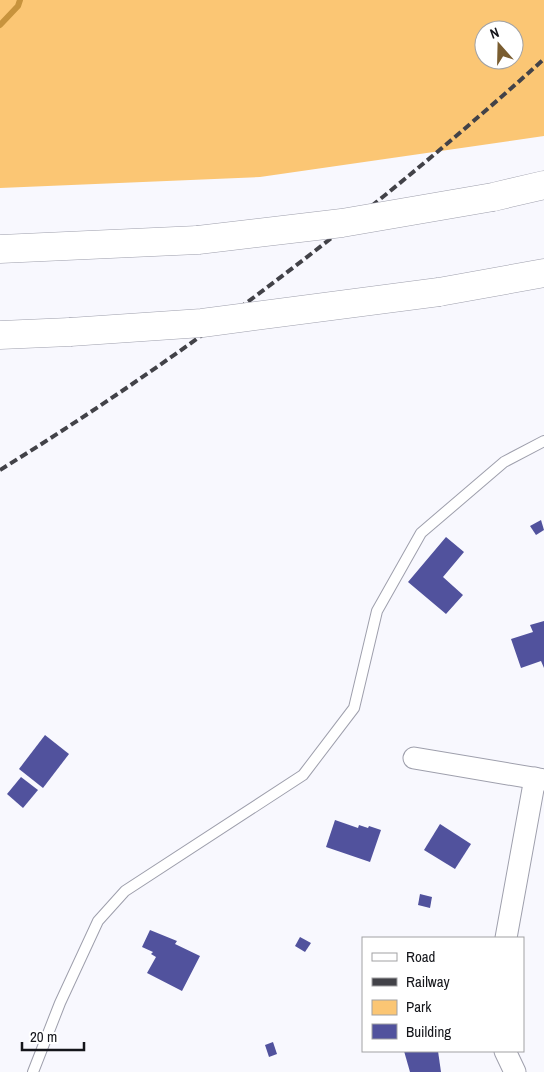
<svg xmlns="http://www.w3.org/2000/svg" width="544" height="1072" viewBox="0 0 544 1072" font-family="'Archivo Narrow',sans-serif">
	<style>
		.green { fill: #fbc674; fill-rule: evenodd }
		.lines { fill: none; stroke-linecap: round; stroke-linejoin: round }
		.stream { stroke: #c7933d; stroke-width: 6 }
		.building { fill: #51529d }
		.service-casing { stroke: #9e9fac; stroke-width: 12 }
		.minor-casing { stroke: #9e9fac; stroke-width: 23 }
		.motorway-casing { stroke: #9e9fac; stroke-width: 29 }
		.service { stroke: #fff; stroke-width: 10 }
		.minor { stroke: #fff; stroke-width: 21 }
		.motorway { stroke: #fff; stroke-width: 28 }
		.rail { stroke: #424248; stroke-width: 4; stroke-dasharray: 8 4; stroke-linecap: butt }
		.motorway-bridge-casing { stroke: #9e9fac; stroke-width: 29; stroke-linecap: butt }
		.motorway-bridge { stroke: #fff; stroke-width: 28 }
	</style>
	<rect width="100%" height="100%" fill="#f8f8fe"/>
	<path class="green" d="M0 0H544V136L260 177 0 188ZM484 30H514V60H484Z"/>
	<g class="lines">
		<polyline class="stream" points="0,25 18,6 20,0"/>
	</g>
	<g class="building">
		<polygon points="541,520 544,530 536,535 530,526"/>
		<polygon points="446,537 464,552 443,577 463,595 446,614 408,582"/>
		<polygon points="544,621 544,668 541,661 521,668 511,639 533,632 530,625"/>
		<polygon points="45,735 69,754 43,788 19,769"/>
		<polygon points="21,777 38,790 23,808 7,794"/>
		<polygon points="335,820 358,828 359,825 368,828 369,826 381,830 370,862 326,847"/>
		<polygon points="440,824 471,844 455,869 424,850"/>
		<polygon points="420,894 432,897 430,908 418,905"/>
		<polygon points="150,930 177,941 175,944 200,956 182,991 147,973 156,957 151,954 153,952 142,947"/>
		<polygon points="300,937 311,943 305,952 295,946"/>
		<polygon points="273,1042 277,1054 269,1057 265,1045"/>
		<polygon points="404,1051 438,1051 441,1072 410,1072"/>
	</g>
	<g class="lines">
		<defs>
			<polyline id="service" points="33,1072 60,1003 98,921 125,891 303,775 354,708 377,611 421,533 504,462 544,441"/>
			<g id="minor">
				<polyline points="414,758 544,780"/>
				<polyline points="506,938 535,778"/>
				<polyline points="505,1051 515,1072"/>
			</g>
			<g id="motorway">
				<polyline points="493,197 544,185"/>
				<polyline points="0,249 198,240"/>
				<polyline points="439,292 544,273"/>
				<polyline points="0,335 70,332"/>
			</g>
		</defs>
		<use href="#service" class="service-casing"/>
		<use href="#minor" class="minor-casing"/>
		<use href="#motorway" class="motorway-casing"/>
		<use href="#service" class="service"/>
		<use href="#minor" class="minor"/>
		<use href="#motorway" class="motorway"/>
		<path class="rail" d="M0 470C194 350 374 212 544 59"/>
		<defs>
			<g id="motorway-bridge">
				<polyline points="198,240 342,223 493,197"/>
				<polyline points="70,332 202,323 439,292"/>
			</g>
		</defs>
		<use href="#motorway-bridge" class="motorway-bridge-casing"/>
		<use href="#motorway-bridge" class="motorway-bridge"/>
	</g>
	<rect x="362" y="937" width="162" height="115" fill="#ffffff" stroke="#a1a1a3"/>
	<rect x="372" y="953" width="25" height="8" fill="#ffffff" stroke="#a1a1a3"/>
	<text x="406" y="962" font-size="15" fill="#14151a">Road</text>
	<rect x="372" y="978" width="25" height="8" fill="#424248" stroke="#a1a1a3"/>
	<text x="406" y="987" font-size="15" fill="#14151a">Railway</text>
	<rect x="372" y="1000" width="25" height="15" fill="#fbc674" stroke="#a1a1a3"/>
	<text x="406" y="1012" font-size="15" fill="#14151a">Park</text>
	<rect x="372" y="1024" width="25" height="15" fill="#51529d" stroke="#a1a1a3"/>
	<text x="406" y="1037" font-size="15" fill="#14151a">Building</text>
	<g transform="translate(499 45) rotate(340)"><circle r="24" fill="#ffffff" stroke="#a1a1a3"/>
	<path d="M0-4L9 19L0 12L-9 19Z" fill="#7a5d30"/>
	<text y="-8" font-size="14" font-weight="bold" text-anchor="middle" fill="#14151a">N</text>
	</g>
	<path d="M22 1042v8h62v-8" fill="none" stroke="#14151a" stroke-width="2.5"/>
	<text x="30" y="1042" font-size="15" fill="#14151a" stroke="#ffffff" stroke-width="4" paint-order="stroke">20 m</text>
</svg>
